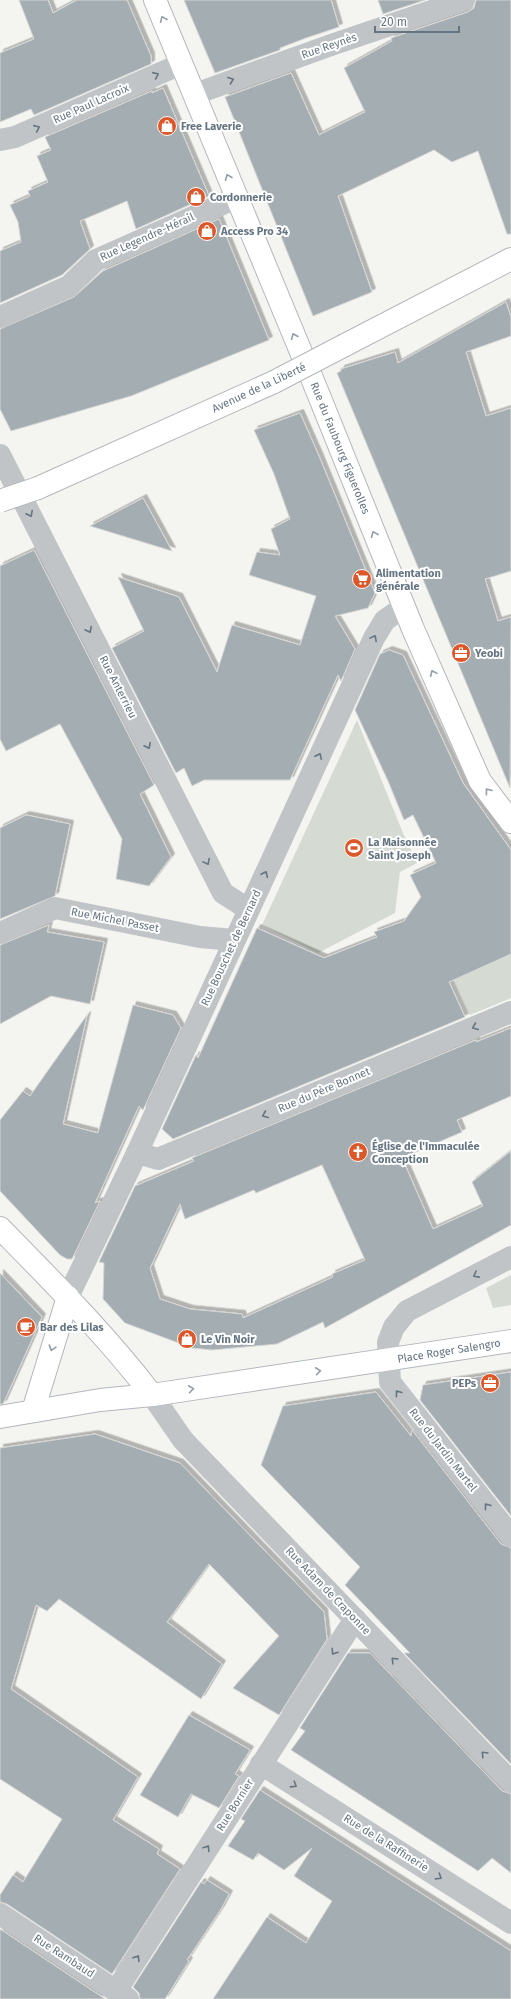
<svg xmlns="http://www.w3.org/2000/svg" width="511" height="1999" viewBox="0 0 511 1999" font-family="'Fira Sans',sans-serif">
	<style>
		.green { fill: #d5dbd2 }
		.building { fill: #a4adb2; stroke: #d6d6d4; fill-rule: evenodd; filter: url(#shadow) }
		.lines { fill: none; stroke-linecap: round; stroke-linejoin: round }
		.secondary-casing { stroke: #b2b7bb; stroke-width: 24 }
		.primary-casing { stroke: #b3b7bb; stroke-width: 24 }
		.street { stroke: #c0c4c7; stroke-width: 22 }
		.secondary { stroke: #fff; stroke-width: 22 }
		.primary { stroke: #fff; stroke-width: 22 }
		.primary-bridge-casing { stroke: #b3b7bb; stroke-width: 24; stroke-linecap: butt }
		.primary-bridge { stroke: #fff; stroke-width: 22 }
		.oneway { stroke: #929ea7 }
		.oneway2 { stroke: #647481 }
		.labels { text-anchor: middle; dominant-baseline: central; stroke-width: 4; stroke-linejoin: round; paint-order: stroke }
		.street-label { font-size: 11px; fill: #647481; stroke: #fff }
		.poi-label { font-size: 11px; font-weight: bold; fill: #647481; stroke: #fff; text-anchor: start }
	</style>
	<defs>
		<filter id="shadow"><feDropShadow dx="3.5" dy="-3.5" stdDeviation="0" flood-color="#0004"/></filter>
	</defs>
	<rect width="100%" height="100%" fill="#f4f5f1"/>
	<g class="green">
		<polygon points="357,720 403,833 417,863 400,872 395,913 318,953 262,925"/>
		<polygon points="511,954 511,998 470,1015 454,980"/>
		<polygon points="511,1275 511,1305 493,1308 486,1288"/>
	</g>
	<g class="building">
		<polygon points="19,0 48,0 53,13 77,0 127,0 151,56 151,64 34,115 31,109 0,122 0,53 34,39"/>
		<polygon points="184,0 331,0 339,27 306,38 280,48 280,50 215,73"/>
		<polygon points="378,0 425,0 383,14"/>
		<polygon points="476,0 511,0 511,234 507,234 478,151 452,162 434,150 338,196 372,292 313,316 225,97 291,73 319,135 365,112 344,68 392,41 391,38 468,12 474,8"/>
		<polygon points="163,88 209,196 136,229 127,201 80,221 90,249 62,275 0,303 0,251 21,242 18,222 10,205 30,196 28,191 48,182 37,156 51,150 45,137 152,91 152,93"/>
		<polygon points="219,219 269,340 131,396 11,431 0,409 0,329 74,297 103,271"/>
		<polygon points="506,302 511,317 511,336 466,352 486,416 511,408 511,571 485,579 498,621 511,617 510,788 337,373 341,371 341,369 395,352 398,363"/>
		<polygon points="300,413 319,456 375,593 368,608 335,616 355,649 341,681 338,675 290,780 204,780 192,786 184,768 176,773 112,648 144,631 118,577 179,597 217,672 232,625 300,645 316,596 249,575 257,552 280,555 271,529 290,519 274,474 254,430"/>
		<polygon points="143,498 172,551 90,526"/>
		<polygon points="34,550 154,785 140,794 171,857 149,886 116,879 122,839 60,724 6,751 0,739 0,566"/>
		<polygon points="389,650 403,655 463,783 511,850 511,954 449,982 465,1017 173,1139 162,1129 196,1055 198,1058 257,928 324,958 377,937 374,932 404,921 421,897 410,875 436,863 413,815 404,820 388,781 355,710 380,654"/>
		<polygon points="26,815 70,824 55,896 0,919 0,828"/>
		<polygon points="49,925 47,932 104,942 90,1004 51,996 0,1024 0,945"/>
		<polygon points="133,1005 173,1015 181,1028 143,1110 139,1106 95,1203 100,1201 72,1259 67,1259 60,1255 0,1191 0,1120 23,1091 30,1096 87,1015 63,1124 98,1133"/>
		<path d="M511 1028V1096L457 1120 462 1132 402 1158 433 1229 483 1206 472 1182 511 1151V1225L325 1328 323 1322 277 1344 212 1350 192 1348 125 1323 103 1299 104 1263 99 1262 135 1186 194 1161 192 1158 476 1040V1042ZM322 1165 365 1260 332 1274 333 1277 243 1318 242 1314 190 1309 160 1299 150 1268 180 1204 185 1219 254 1190 256 1193Z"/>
		<polygon points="0,1273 42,1317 3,1404 0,1404"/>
		<polygon points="511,1372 511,1516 420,1400 423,1385"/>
		<polygon points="376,1392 411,1436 412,1430 501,1544 511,1548 511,1764 404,1653 410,1653 345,1585 360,1567 261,1465 283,1406"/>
		<polygon points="95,1434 180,1463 324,1612 327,1639 279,1715 233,1688 279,1636 209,1564 167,1622 222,1664 201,1699 59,1599 47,1611 36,1605 11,1689 138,1777 113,1820 159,1849 157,1854 180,1869 112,1974 7,1904 0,1902 0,1895 13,1875 23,1882 62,1819 0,1779 0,1448"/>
		<polygon points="348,1653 370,1653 502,1791 511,1794 511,1873 492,1858 478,1871 291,1750 305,1731 300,1728"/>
		<polygon points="189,1715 250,1750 235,1774 239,1776 219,1808 191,1794 178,1817 140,1795"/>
		<polygon points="260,1790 511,1951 511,1999 213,1999 267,1917 306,1943 332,1901 294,1876 312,1848 284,1870 258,1853 253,1860 228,1846 245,1821 241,1819"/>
		<polygon points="207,1880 229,1894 221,1909 187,1960 189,1961 165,1999 140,1999 139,1993 133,1987 201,1882 204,1884"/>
		<polygon points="0,1929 105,1999 0,1999"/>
	</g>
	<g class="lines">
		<defs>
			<g id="secondary">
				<polyline points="155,0 318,393 413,629 480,781 511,822"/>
				<path d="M0 1228C53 1282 106 1335 152 1395"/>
				<polyline points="33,1411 68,1297"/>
				<polyline points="0,1417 100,1400 152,1395 511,1341"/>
			</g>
			<g id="primary">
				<polyline points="345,345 511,259"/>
				<polyline points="38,488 274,382"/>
			</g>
		</defs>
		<use href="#secondary" class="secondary-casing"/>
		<use href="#primary" class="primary-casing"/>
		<g class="street">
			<polyline points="195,94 334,44 464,0"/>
			<polyline points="0,140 15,137 181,64"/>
			<polyline points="0,317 69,286 96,260 236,198"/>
			<polyline points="0,455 223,893 248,909"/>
			<polyline points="0,933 55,908 200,937 234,940"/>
			<polyline points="137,1153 158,1159 511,1012"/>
			<polyline points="511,1257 407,1311 394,1327 388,1342 390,1382 511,1536"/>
			<polyline points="68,1297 137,1153 374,638 385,620 404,607"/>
			<polyline points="152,1395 183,1440 511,1782"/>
			<polyline points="261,1764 511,1923"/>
			<polyline points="0,1914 128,1999"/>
			<polyline points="116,1991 355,1619"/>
		</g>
		<use href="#secondary" class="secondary"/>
		<use href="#primary" class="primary"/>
		<defs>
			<g id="primary-bridge">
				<polyline points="274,382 345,345"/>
				<polyline points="0,501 38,488"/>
			</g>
		</defs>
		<use href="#primary-bridge" class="primary-bridge-casing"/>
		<use href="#primary-bridge" class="primary-bridge"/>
	</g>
	<defs><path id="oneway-chevron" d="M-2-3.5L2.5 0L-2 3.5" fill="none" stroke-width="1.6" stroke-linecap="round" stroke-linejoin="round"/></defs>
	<g class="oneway">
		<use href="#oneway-chevron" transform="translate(163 19) rotate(-112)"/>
		<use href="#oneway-chevron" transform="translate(228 177) rotate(-112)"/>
		<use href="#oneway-chevron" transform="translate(294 336) rotate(-113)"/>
		<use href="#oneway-chevron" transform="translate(374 534) rotate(-112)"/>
		<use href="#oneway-chevron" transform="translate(433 673) rotate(-114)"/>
		<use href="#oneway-chevron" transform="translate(488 791) rotate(-127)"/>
		<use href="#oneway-chevron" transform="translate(52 1348) rotate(108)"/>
		<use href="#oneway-chevron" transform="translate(318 1371) rotate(-8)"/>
		<use href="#oneway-chevron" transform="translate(191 1389) rotate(-8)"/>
	</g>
	<g class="oneway2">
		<use href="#oneway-chevron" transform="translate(156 75) rotate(-24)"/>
		<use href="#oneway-chevron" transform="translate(231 80) rotate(-20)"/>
		<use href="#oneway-chevron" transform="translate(37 128) rotate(-24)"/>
		<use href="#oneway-chevron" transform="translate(30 514) rotate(63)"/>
		<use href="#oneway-chevron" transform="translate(89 630) rotate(63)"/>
		<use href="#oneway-chevron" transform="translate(374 638) rotate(-62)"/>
		<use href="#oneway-chevron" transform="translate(148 746) rotate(63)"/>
		<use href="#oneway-chevron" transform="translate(319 756) rotate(-65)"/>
		<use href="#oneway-chevron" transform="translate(207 862) rotate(62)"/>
		<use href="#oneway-chevron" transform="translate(265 874) rotate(-65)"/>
		<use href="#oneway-chevron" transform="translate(475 1027) rotate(157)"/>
		<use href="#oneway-chevron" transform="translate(265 1115) rotate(157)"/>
		<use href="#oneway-chevron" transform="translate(476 1275) rotate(152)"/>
		<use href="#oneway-chevron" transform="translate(398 1393) rotate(-128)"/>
		<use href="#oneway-chevron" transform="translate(487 1506) rotate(-128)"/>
		<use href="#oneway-chevron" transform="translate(334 1652) rotate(123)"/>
		<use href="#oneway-chevron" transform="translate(394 1660) rotate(-134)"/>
		<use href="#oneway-chevron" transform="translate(484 1754) rotate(-134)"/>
		<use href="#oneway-chevron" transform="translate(294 1785) rotate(32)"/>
		<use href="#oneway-chevron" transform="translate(207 1848) rotate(-58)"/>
		<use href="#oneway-chevron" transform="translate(439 1877) rotate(32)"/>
		<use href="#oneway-chevron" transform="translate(137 1958) rotate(-58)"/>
	</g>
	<defs>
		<symbol id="shop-disc" viewBox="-11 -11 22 22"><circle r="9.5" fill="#dc5729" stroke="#fff"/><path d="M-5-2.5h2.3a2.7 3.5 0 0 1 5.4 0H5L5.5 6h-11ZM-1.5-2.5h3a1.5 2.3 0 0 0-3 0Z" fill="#fff"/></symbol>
		<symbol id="supermarket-disc" viewBox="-11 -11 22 22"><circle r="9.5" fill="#dc5729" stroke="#fff"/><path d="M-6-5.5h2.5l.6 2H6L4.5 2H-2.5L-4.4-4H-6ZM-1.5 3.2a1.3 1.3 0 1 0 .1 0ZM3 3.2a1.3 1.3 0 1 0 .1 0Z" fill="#fff"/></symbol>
		<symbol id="office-disc" viewBox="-11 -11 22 22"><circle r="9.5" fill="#dc5729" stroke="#fff"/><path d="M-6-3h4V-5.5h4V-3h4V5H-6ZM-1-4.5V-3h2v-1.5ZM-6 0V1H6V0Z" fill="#fff"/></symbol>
		<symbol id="stadium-disc" viewBox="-11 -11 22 22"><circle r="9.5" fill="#dc5729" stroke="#fff"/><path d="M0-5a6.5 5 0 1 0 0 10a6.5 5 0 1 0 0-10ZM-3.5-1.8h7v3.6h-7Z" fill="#fff"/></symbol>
		<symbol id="church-disc" viewBox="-11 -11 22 22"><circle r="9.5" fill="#dc5729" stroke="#fff"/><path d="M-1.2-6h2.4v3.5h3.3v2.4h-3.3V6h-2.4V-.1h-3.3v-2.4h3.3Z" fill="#fff"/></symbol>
		<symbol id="cafe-disc" viewBox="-11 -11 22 22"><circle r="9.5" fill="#dc5729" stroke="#fff"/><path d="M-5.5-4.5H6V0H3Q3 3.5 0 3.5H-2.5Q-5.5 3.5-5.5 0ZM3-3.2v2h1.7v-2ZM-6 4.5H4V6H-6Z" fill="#fff"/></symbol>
	</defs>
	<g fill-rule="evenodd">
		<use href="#shop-disc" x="156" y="115" width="22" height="22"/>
		<use href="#shop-disc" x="185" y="186" width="22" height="22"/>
		<use href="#shop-disc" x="196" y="220" width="22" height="22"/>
		<use href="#supermarket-disc" x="351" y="568" width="22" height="22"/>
		<use href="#office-disc" x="450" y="642" width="22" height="22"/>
		<use href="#stadium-disc" x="343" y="837" width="22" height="22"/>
		<use href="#church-disc" x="347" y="1141" width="22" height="22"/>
		<use href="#cafe-disc" x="15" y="1316" width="22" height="22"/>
		<use href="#shop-disc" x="176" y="1328" width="22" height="22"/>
		<use href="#office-disc" x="479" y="1372" width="22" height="22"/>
	</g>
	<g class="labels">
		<g class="street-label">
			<text transform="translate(329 46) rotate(-19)">Rue Reynès</text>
			<text transform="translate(91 104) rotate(-24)">Rue Paul Lacroix</text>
			<text transform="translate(147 237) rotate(-24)">Rue Legendre-Hérail</text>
			<text transform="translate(259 388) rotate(-25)">Avenue de la Liberté</text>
			<text transform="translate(340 448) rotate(68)">Rue du Faubourg Figuerolles</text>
			<text transform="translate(118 687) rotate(63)">Rue Anterrieu</text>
			<text transform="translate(115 920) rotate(11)">Rue Michel Passet</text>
			<text transform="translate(231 948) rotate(-65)">Rue Bouschet de Bernard</text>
			<text transform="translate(324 1090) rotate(-23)">Rue du Père Bonnet</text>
			<text transform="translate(449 1351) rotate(-9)">Place Roger Salengro</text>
			<text transform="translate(443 1450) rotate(52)">Rue du Jardin Martel</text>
			<text transform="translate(328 1591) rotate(46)">Rue Adam de Craponne</text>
			<text transform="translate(235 1805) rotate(-58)">Rue Bornier</text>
			<text transform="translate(386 1843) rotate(32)">Rue de la Raffinerie</text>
			<text transform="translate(64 1956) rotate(33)">Rue Rambaud</text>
		</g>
		<g class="poi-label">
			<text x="181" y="126">Free Laverie</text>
			<text x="210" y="197">Cordonnerie</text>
			<text x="221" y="231">Access Pro 34</text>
			<text x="376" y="573">Alimentation<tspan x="376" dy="13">générale</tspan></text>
			<text x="475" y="653">Yeobi</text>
			<text x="368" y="842">La Maisonnée<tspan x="368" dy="13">Saint Joseph</tspan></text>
			<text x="372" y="1146">Église de l'Immaculée<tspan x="372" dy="13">Conception</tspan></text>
			<text x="40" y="1327">Bar des Lilas</text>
			<text x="201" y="1339">Le Vin Noir</text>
			<text x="476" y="1383" text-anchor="end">PEPs</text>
		</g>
	</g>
	<path d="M375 26v6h84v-6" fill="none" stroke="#647481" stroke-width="2"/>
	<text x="381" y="26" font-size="12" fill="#647481" stroke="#ffffff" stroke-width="3" paint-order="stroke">20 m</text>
</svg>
